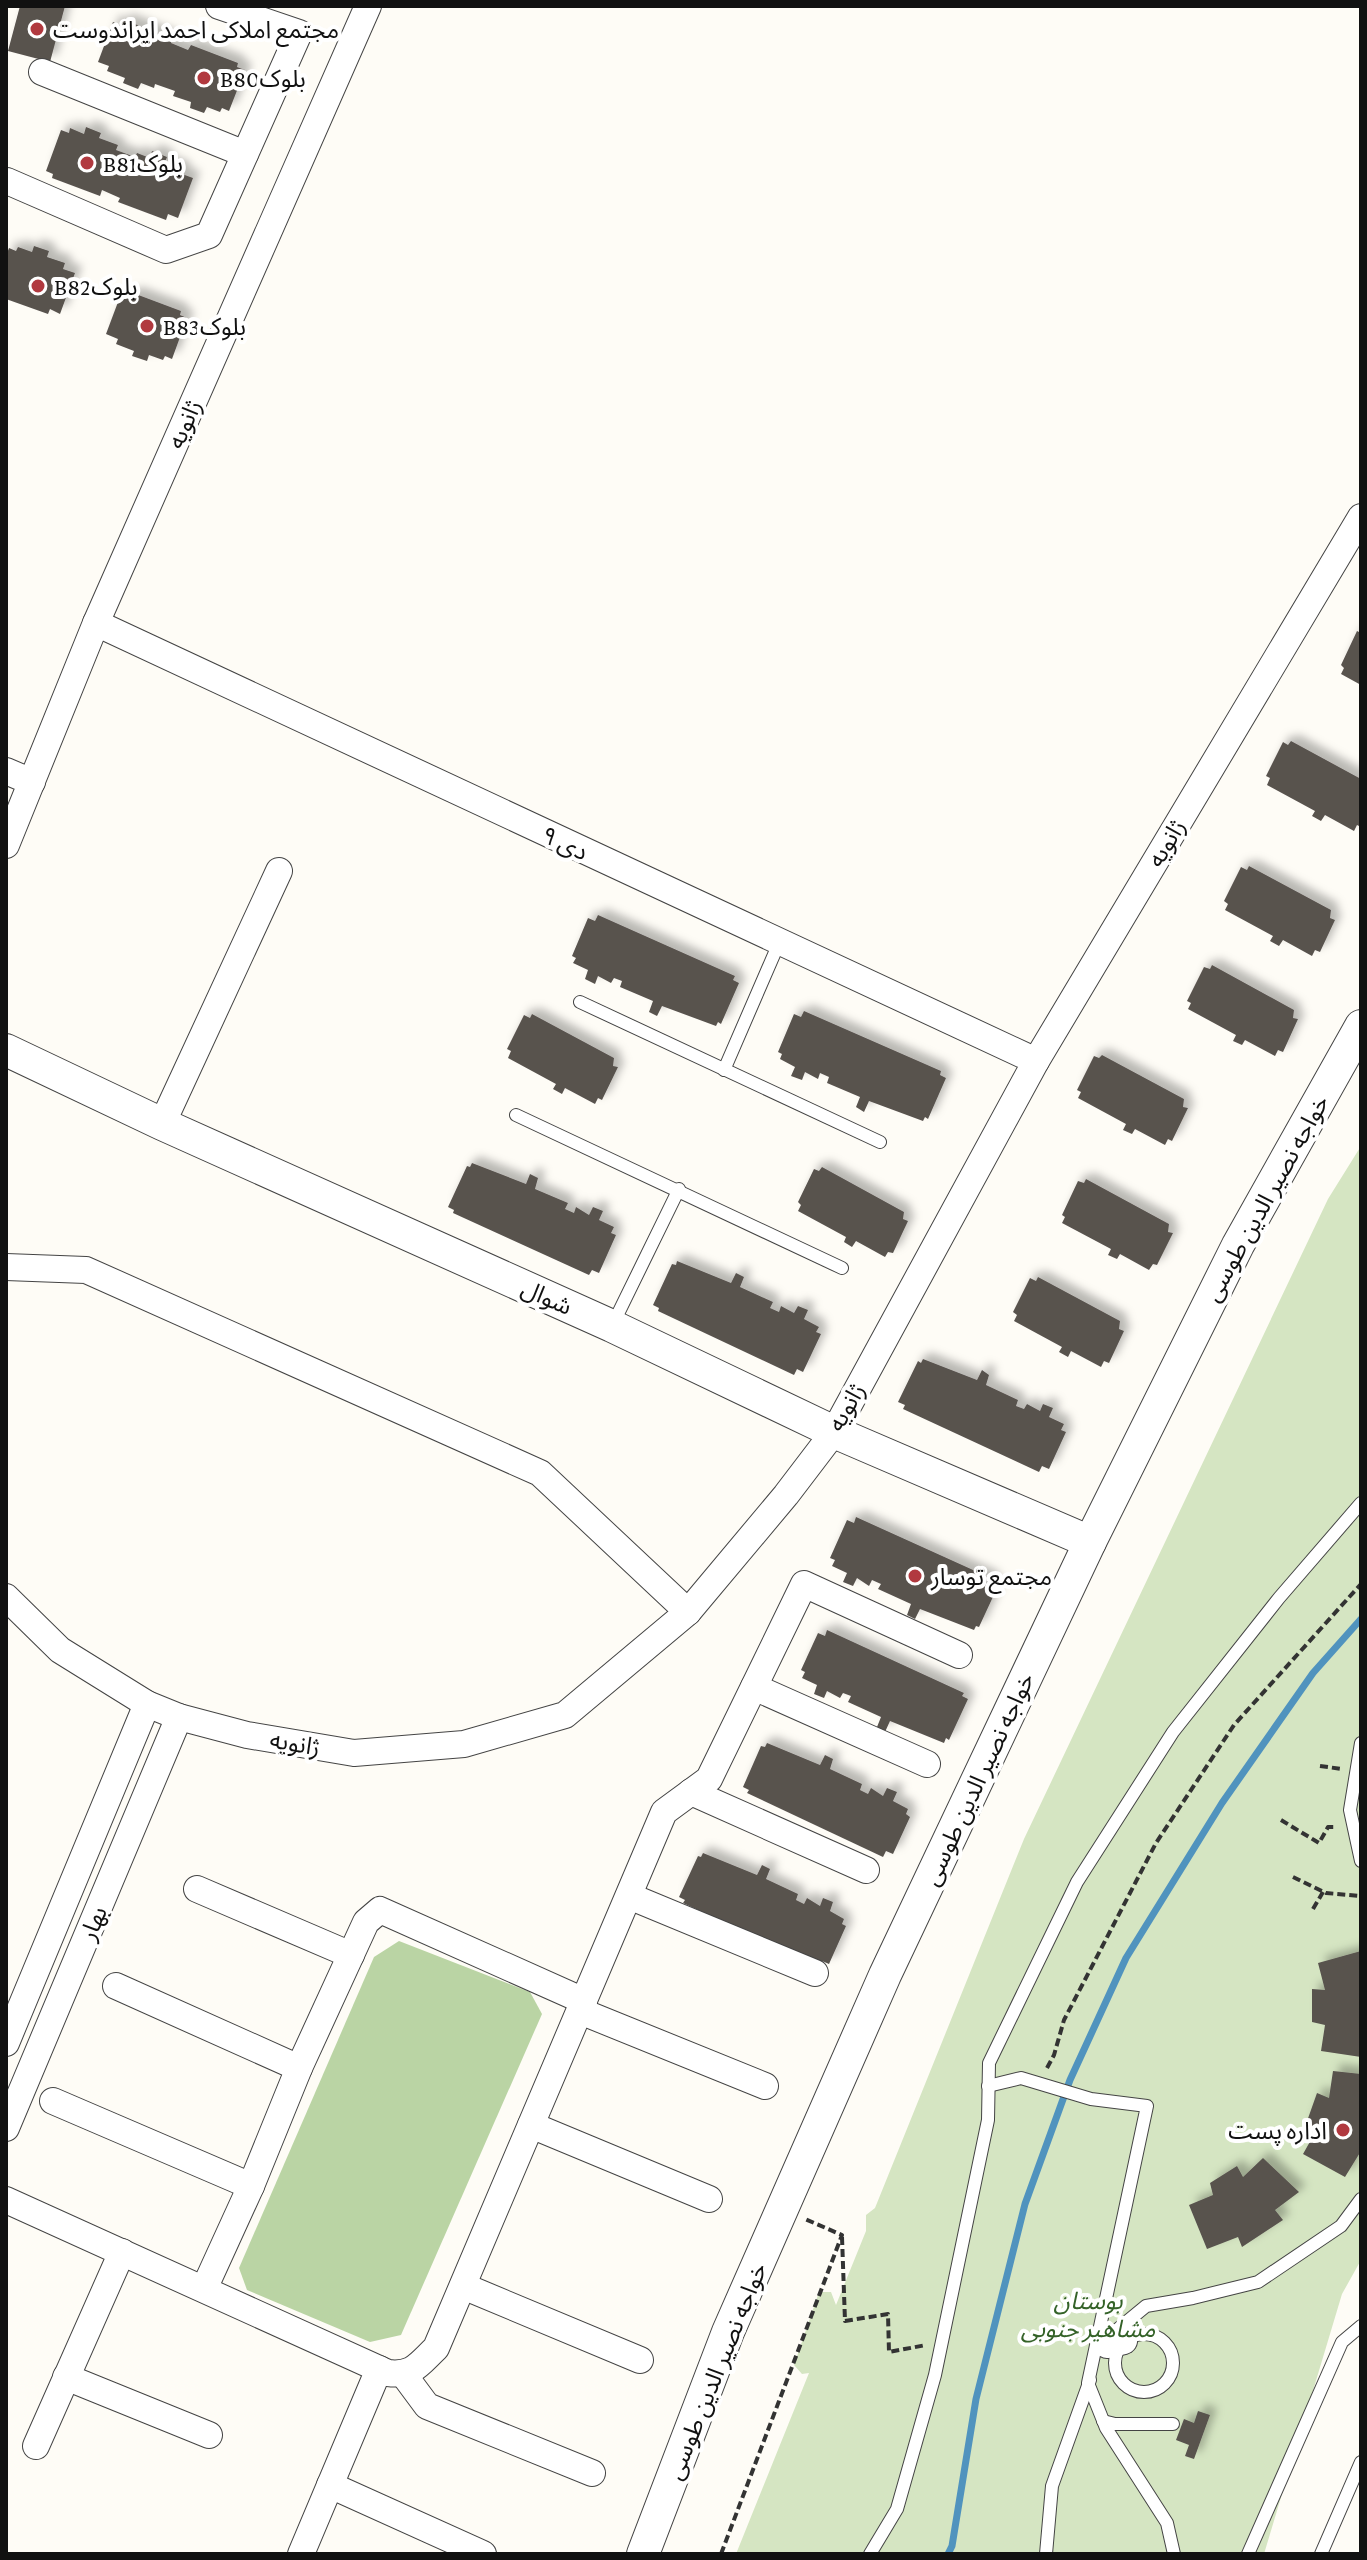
<svg xmlns="http://www.w3.org/2000/svg" width="1367" height="2560" viewBox="0 0 1367 2560" font-family="'Crimson Pro','Noto Sans Arabic',serif">
	<style>
		.green { fill: #d5e5c2 }
		.forest { fill: #bad4a4 }
		.lines { fill: none; stroke-linecap: round; stroke-linejoin: round }
		.stream { stroke: #5093be; stroke-width: 7 }
		.building { fill: #58524e; filter: url(#shadow) }
		.service-casing { stroke: #444; stroke-width: 14 }
		.minor-casing { stroke: #444; stroke-width: 28 }
		.tertiary-casing { stroke: #444; stroke-width: 34 }
		.path { stroke: #333; stroke-width: 4; stroke-dasharray: 8 4; stroke-linecap: butt }
		.service { stroke: #fff; stroke-width: 12 }
		.minor { stroke: #fff; stroke-width: 26 }
		.tertiary { stroke: #fff; stroke-width: 32 }
		.poi-dot { fill: #b1393f; stroke: #fff; stroke-width: 3 }
		.labels { text-anchor: middle; dominant-baseline: central; stroke-width: 8; stroke-linejoin: round; paint-order: stroke }
		.poi-label { font-size: 24px; fill: #111; stroke: #fff; text-anchor: start }
		.street-label { font-size: 24px; fill: #111; stroke: #fff }
		.park-label { font-size: 24px; font-style: italic; fill: #346228; stroke: #fff }
	</style>
	<defs>
		<filter id="shadow"><feDropShadow dx="7" dy="-7" stdDeviation="4" flood-color="#0004"/></filter>
	</defs>
	<rect width="100%" height="100%" fill="#fefcf6"/>
	<polygon class="green" points="1361,1146 1361,2260 1342,2294 1264,2554 736,2554 809,2373 802,2374 794,2365 819,2292 831,2292 836,2305 866,2231 866,2215 875,2208 1024,1839 1328,1199"/>
	<polygon class="forest" points="399,1941 530,1992 542,2014 401,2335 370,2342 247,2290 239,2268 374,1957"/>
	<g class="lines">
		<polyline class="stream" points="948,2554 952,2546 976,2399 1025,2204 1070,2080 1126,1958 1222,1803 1313,1673 1361,1619"/>
	</g>
	<g class="building">
		<polygon points="20,6 65,6 50,62 8,51"/>
		<polygon points="124,20 172,38 171,43 188,50 191,45 238,63 237,67 245,70 229,111 222,108 220,112 207,107 204,113 190,108 191,102 173,96 175,91 155,84 154,88 141,83 138,89 123,83 125,78 107,71 109,66 98,62 113,22 122,26"/>
		<polygon points="86,127 101,133 99,138 118,145 116,150 135,157 137,153 150,158 152,151 167,157 165,162 184,169 182,174 193,178 178,218 168,214 166,220 118,202 120,198 102,190 100,196 52,178 53,174 46,171 61,130 69,133 70,128 84,134"/>
		<polygon points="34,246 49,251 47,257 65,263 63,269 75,273 60,314 50,309 48,314 6,299 6,256 9,248 16,251 18,247 32,252"/>
		<polygon points="133,293 181,311 180,315 187,318 172,359 165,356 163,360 149,355 147,361 132,356 134,351 116,344 118,339 106,334 121,294 131,298"/>
		<polygon points="1357,631 1361,633 1361,685 1341,674 1344,668 1341,665"/>
		<polygon points="1291,741 1361,779 1361,827 1357,825 1354,831 1325,815 1321,821 1312,816 1315,811 1267,785 1270,778 1266,776 1283,742 1288,745"/>
		<polygon points="1249,866 1331,910 1330,918 1335,920 1320,952 1315,950 1312,956 1283,940 1279,946 1270,941 1273,936 1225,910 1228,904 1224,901 1241,867 1247,870"/>
		<polygon points="598,915 735,976 733,980 739,983 721,1024 718,1022 716,1026 662,1006 657,1016 649,1012 653,1001 620,987 622,981 614,978 611,983 598,976 595,984 585,979 588,970 573,963 576,958 572,956 588,918 595,921"/>
		<polygon points="1212,965 1294,1010 1293,1018 1298,1019 1283,1052 1278,1050 1275,1056 1245,1040 1242,1045 1233,1041 1236,1035 1188,1009 1191,1003 1187,1001 1204,967 1210,969"/>
		<polygon points="804,1011 941,1071 940,1075 946,1078 928,1119 925,1117 923,1121 869,1101 864,1112 856,1107 860,1097 827,1083 829,1077 820,1073 818,1079 805,1072 802,1080 791,1076 795,1067 780,1059 782,1054 778,1052 794,1014 801,1017"/>
		<polygon points="532,1014 614,1058 613,1066 618,1067 602,1100 598,1098 595,1104 565,1088 562,1094 553,1089 556,1084 508,1058 511,1051 507,1049 524,1015 530,1018"/>
		<polygon points="1102,1055 1184,1099 1183,1107 1188,1108 1172,1141 1168,1139 1165,1145 1135,1129 1132,1134 1123,1130 1126,1124 1078,1098 1081,1092 1077,1090 1094,1056 1099,1058"/>
		<polygon points="472,1163 526,1184 530,1174 538,1178 535,1189 568,1203 565,1209 574,1213 576,1207 589,1215 593,1207 603,1211 599,1220 614,1227 611,1233 616,1235 599,1273 592,1270 589,1275 453,1213 454,1210 448,1207 467,1166 470,1167"/>
		<polygon points="822,1167 904,1212 903,1219 908,1221 893,1253 888,1252 885,1257 856,1241 852,1247 844,1242 846,1237 798,1211 801,1205 798,1202 814,1169 819,1171"/>
		<polygon points="1086,1179 1169,1224 1168,1232 1173,1233 1157,1265 1153,1264 1149,1270 1120,1254 1117,1259 1108,1255 1111,1249 1062,1223 1065,1217 1062,1215 1078,1181 1084,1183"/>
		<polygon points="677,1261 731,1283 736,1273 744,1277 740,1287 773,1302 770,1308 779,1312 781,1306 794,1313 798,1306 808,1310 804,1319 819,1327 816,1332 821,1334 803,1372 797,1369 794,1375 658,1311 659,1308 653,1305 672,1264 676,1265"/>
		<polygon points="1038,1277 1120,1321 1119,1329 1124,1331 1109,1363 1104,1361 1101,1367 1071,1351 1068,1357 1059,1352 1062,1347 1014,1321 1017,1315 1013,1312 1030,1278 1036,1281"/>
		<polygon points="923,1359 977,1380 982,1370 989,1375 986,1385 1018,1400 1016,1406 1024,1409 1027,1404 1040,1411 1043,1404 1053,1408 1049,1417 1064,1424 1061,1430 1066,1432 1049,1469 1042,1466 1039,1472 903,1409 905,1405 898,1402 918,1361 921,1363"/>
		<polygon points="856,1517 993,1579 991,1583 998,1586 979,1627 976,1626 974,1630 920,1609 915,1619 907,1615 911,1604 878,1589 881,1584 872,1580 869,1586 857,1578 853,1586 843,1582 847,1573 832,1566 835,1560 830,1558 847,1520 854,1523"/>
		<polygon points="827,1630 964,1693 962,1696 968,1699 949,1740 946,1738 944,1743 890,1721 885,1732 877,1727 881,1717 848,1702 851,1696 843,1693 840,1698 827,1691 824,1698 814,1694 817,1685 802,1678 805,1672 801,1670 818,1633 825,1636"/>
		<polygon points="767,1743 820,1765 825,1755 833,1759 830,1769 862,1784 860,1790 868,1794 871,1788 883,1796 887,1788 897,1792 893,1801 908,1809 906,1814 910,1817 893,1854 886,1851 883,1857 747,1793 749,1790 743,1787 761,1746 765,1747"/>
		<polygon points="703,1853 757,1875 762,1865 770,1869 766,1879 798,1894 796,1900 804,1904 807,1898 820,1906 823,1898 833,1902 830,1911 844,1919 842,1924 846,1926 829,1964 822,1961 819,1966 683,1903 685,1900 679,1897 698,1856 701,1857"/>
		<polygon points="1361,1951 1361,2057 1321,2051 1325,2025 1312,2022 1312,1989 1325,1990 1318,1963"/>
		<polygon points="1333,2071 1361,2074 1361,2151 1345,2177 1303,2154 1316,2131 1306,2124 1317,2093 1329,2098"/>
		<polygon points="1263,2158 1299,2192 1275,2210 1283,2220 1242,2247 1238,2237 1207,2249 1189,2205 1213,2195 1210,2183 1237,2166 1243,2177"/>
		<polygon points="1198,2411 1210,2415 1194,2459 1185,2456 1189,2445 1176,2440 1184,2419 1194,2423"/>
	</g>
	<g class="lines">
		<defs>
			<g id="service">
				<polyline points="580,1002 880,1142"/>
				<polyline points="724,1070 779,943"/>
				<polyline points="516,1115 842,1268"/>
				<polyline points="612,1326 679,1189"/>
				<polyline points="1361,1743 1350,1810 1361,1861"/>
				<polyline points="988,2086 1021,2078 1091,2099 1147,2106 1088,2383 1106,2428 1167,2523 1174,2554"/>
				<circle cx="1144" cy="2363" r="29"/>
				<polyline points="1108,2342 1112,2334 1146,2306 1193,2298 1258,2282 1341,2226 1361,2199"/>
				<polyline points="1103,2421 1115,2424 1173,2424"/>
				<polyline points="870,2554 897,2509 935,2375 988,2120 989,2063 1077,1882 1173,1732 1279,1598 1361,1503"/>
				<polyline points="1046,2554 1052,2486 1090,2380"/>
				<polyline points="1248,2554 1342,2342 1361,2326"/>
				<polyline points="1321,2554 1361,2462"/>
			</g>
			<g id="minor">
				<polyline points="42,72 245,154"/>
				<polyline points="7,181 166,250 209,235 299,33 219,6"/>
				<polyline points="96,623 1036,1061"/>
				<polyline points="6,771 32,782"/>
				<polyline points="6,845 96,623 368,6"/>
				<polyline points="162,1124 279,871"/>
				<polyline points="6,1267 86,1270 540,1473 688,1612"/>
				<polyline points="6,1597 60,1650 147,1704 179,1717 247,1735 354,1753 464,1744 565,1715 688,1612 786,1495 834,1432 1036,1061 1361,517"/>
				<polyline points="754,1687 927,1764"/>
				<polyline points="691,1792 866,1870"/>
				<polyline points="197,1889 351,1955"/>
				<polyline points="629,1896 815,1973"/>
				<polyline points="116,1986 299,2068"/>
				<polyline points="580,2011 765,2086"/>
				<polyline points="6,2043 147,1704"/>
				<polyline points="53,2101 251,2186"/>
				<polyline points="531,2125 709,2199"/>
				<polyline points="6,2128 179,1717"/>
				<path d="M6 2200 388 2373C413 2376 419 2364 436 2348L664 1812 709 1779 804 1584 959 1655"/>
				<polyline points="463,2286 640,2360"/>
				<polyline points="204,2289 251,2186 299,2068 366,1922 380,1910 584,2001"/>
				<polyline points="1107,2345 1124,2341"/>
				<polyline points="404,2375 427,2406 592,2473"/>
				<polyline points="66,2377 209,2435"/>
				<polyline points="36,2446 122,2252"/>
				<polyline points="330,2485 483,2554"/>
				<polyline points="301,2554 379,2369"/>
			</g>
			<g id="tertiary">
				<polyline points="6,1050 162,1124 612,1326 834,1432 1090,1542"/>
				<polyline points="643,2554 728,2332 885,1975 1090,1542 1238,1245 1361,1026"/>
			</g>
		</defs>
		<use href="#service" class="service-casing"/>
		<use href="#minor" class="minor-casing"/>
		<use href="#tertiary" class="tertiary-casing"/>
		<g class="path">
			<polyline points="1320,1766 1342,1769"/>
			<polyline points="1281,1820 1319,1843 1328,1827 1335,1827"/>
			<polyline points="1293,1877 1326,1893 1361,1896"/>
			<polyline points="1313,1909 1323,1892"/>
			<polyline points="1047,2068 1054,2055 1064,2020 1156,1843 1234,1725 1361,1584"/>
			<polyline points="842,2237 845,2321 888,2314 889,2352 926,2345"/>
			<polyline points="721,2554 842,2235 805,2219"/>
		</g>
		<use href="#service" class="service"/>
		<use href="#minor" class="minor"/>
		<use href="#tertiary" class="tertiary"/>
	</g>
	<g class="poi-dot">
		<circle cx="37" cy="29" r="8"/>
		<circle cx="204" cy="78" r="8"/>
		<circle cx="87" cy="163" r="8"/>
		<circle cx="38" cy="286" r="8"/>
		<circle cx="147" cy="326" r="8"/>
		<circle cx="915" cy="1576" r="8"/>
		<circle cx="1343" cy="2130" r="8"/>
	</g>
	<g class="labels">
		<g class="poi-label">
			<text x="53" y="29">مجتمع املاکی احمد ایراندوست</text>
			<text x="220" y="78">B80بلوک</text>
			<text x="103" y="163">B81بلوک</text>
			<text x="54" y="286">B82بلوک</text>
			<text x="163" y="326">B83بلوک</text>
			<text x="931" y="1576">مجتمع توسار</text>
			<text x="1327" y="2130" text-anchor="end">اداره پست</text>
		</g>
		<g class="street-label">
			<text transform="translate(184 424) rotate(-66)">ژانویه</text>
			<text transform="translate(565 843) rotate(25)">۹ دی</text>
			<text transform="translate(1166 843) rotate(-59)">ژانویه</text>
			<text transform="translate(1266 1198) rotate(-61)">خواجه نصیر الدین طوسی</text>
			<text transform="translate(547 1297) rotate(24)">شوال</text>
			<text transform="translate(846 1407) rotate(-60)">ژانویه</text>
			<text transform="translate(295 1743) rotate(10)">ژانویه</text>
			<text transform="translate(978 1779) rotate(-65)">خواجه نصیر الدین طوسی</text>
			<text transform="translate(93 1923) rotate(-67)">بهار</text>
			<text transform="translate(716 2371) rotate(-68)">خواجه نصیر الدین طوسی</text>
		</g>
		<g class="park-label">
			<text x="1088" y="2300">بوستان<tspan x="1088" dy="28">مشاهیر جنوبی</tspan></text>
		</g>
	</g>
	<rect width="1367" height="2560" fill="none" stroke="#111111" stroke-width="16"/>
</svg>
